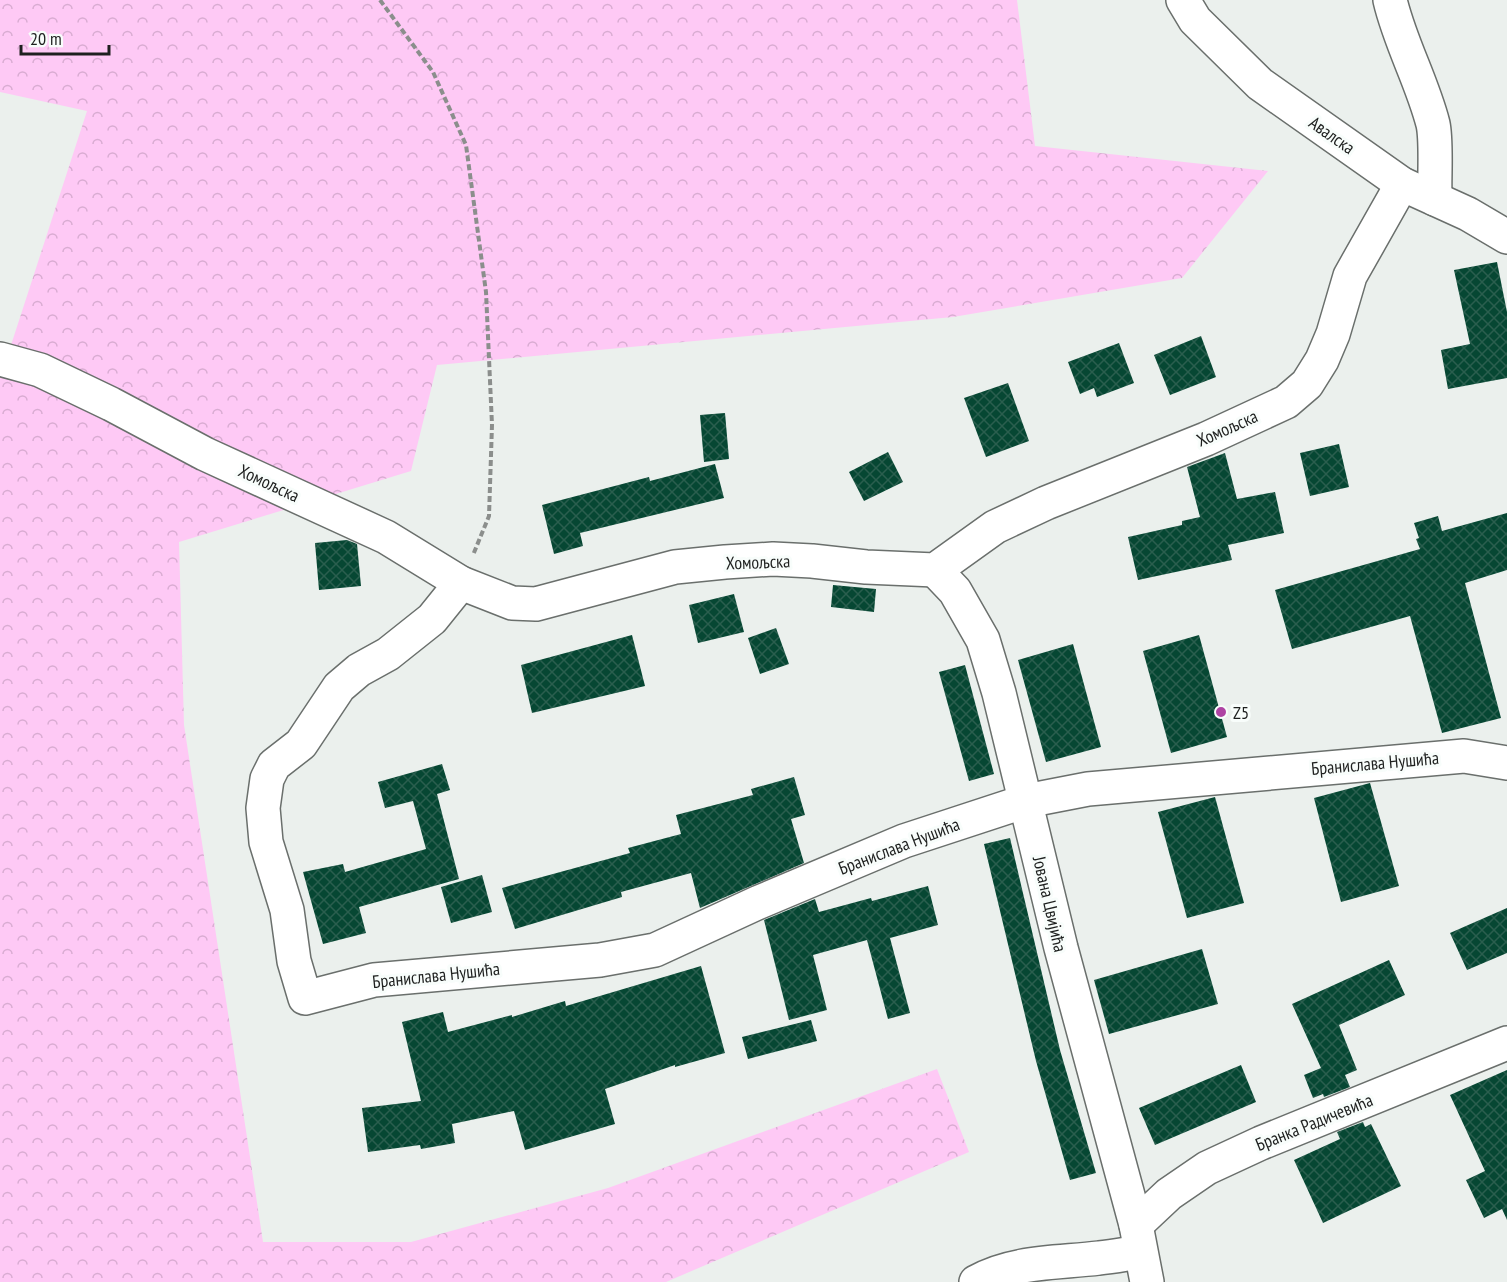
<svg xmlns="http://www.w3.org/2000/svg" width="1507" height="1282" viewBox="0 0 1507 1282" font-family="'PT Sans Narrow',sans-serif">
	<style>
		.forest { fill: url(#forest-crowns) }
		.building { fill: url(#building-cross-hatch) }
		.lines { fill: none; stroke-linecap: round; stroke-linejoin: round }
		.minor-casing { stroke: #6a6f6c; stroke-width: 36 }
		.path { stroke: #8b8e8c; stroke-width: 4; stroke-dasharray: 6 3; stroke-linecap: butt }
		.minor { stroke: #fff; stroke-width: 33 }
		.poi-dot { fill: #ae43a3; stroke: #f8fdfb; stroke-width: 2 }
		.labels { text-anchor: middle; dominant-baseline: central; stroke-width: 6; stroke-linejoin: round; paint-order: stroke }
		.street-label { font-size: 18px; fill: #1e201f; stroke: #f8fdfb }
		.poi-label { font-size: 18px; fill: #1e201f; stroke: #f8fdfb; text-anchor: start }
	</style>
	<defs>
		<pattern id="forest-crowns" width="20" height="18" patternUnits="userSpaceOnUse" patternTransform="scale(1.5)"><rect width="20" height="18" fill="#fec9f5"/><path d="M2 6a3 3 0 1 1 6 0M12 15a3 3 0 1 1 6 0" fill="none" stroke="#d9acd2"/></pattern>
		<pattern id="building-cross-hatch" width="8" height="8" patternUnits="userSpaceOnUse" patternTransform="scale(1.5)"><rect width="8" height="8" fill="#064733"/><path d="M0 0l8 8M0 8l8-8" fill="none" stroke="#2a5e4e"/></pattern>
	</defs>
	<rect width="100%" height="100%" fill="#ebf0ed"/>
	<polygon class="forest" points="0,0 1017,0 1035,146 1268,171 1182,278 953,317 437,365 411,471 179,542 184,725 263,1242 411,1242 608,1188 937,1069 969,1152 666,1282 0,1282 0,379 87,111 0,92"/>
	<g class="building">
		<polygon points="1497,262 1507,312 1507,378 1448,389 1441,350 1470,344 1454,270"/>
		<polygon points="1201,336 1216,377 1170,395 1154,355"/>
		<polygon points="1119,343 1134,383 1097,397 1094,388 1080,394 1068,362"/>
		<polygon points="1008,383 1029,441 986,457 964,398"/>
		<polygon points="725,413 729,459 704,462 700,415"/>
		<polygon points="1339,444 1349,487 1310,496 1300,453"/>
		<polygon points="888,452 903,482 864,501 849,472"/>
		<polygon points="1225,453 1237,499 1275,492 1284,533 1228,545 1232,560 1138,580 1128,537 1182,525 1182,521 1200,517 1187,467"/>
		<polygon points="715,464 724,498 580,533 583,546 554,554 542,505 649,477 650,481"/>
		<polygon points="1507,513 1507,570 1465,583 1501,718 1442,733 1410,616 1292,649 1275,590 1420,549 1416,539 1419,538 1414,523 1438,516 1442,531"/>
		<polygon points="347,540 357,544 361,586 319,590 315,543"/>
		<polygon points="833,585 876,589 874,612 831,607"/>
		<polygon points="734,594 744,632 698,643 689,605"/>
		<polygon points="776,628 789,664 760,674 748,638"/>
		<polygon points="632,635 645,686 532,713 521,665"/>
		<polygon points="1199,635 1227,737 1171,753 1143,651"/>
		<polygon points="1073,644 1101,747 1046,762 1018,660"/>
		<polygon points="965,665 994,774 969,781 939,672"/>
		<polygon points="442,764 450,790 437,794 459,879 359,907 366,933 323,944 303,872 343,864 345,872 426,849 413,801 385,808 378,782"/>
		<polygon points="794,777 805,815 791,819 804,863 700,908 691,873 621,892 622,897 515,929 502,888 630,853 628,848 681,834 676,815 753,795 751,789"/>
		<polygon points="1370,783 1399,886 1341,902 1314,798"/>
		<polygon points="1215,797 1244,903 1187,918 1158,812"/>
		<polygon points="1010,838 1060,1050 1096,1173 1070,1180 1036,1061 984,844"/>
		<polygon points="482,875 492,912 451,923 441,887"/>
		<polygon points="928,886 938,925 890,938 910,1013 888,1019 867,940 813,955 827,1010 789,1020 764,920 815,899 819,912 871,898 872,901"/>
		<polygon points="1507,908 1507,953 1467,970 1450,933"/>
		<polygon points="1202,949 1218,1004 1109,1034 1094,980"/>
		<polygon points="1389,960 1405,995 1339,1025 1357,1070 1345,1075 1350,1087 1324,1097 1323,1094 1313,1098 1304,1075 1321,1068 1292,1004"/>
		<polygon points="701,966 725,1053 675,1067 675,1065 605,1089 615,1124 525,1150 514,1111 452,1124 455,1143 421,1149 420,1145 368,1152 362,1108 421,1101 402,1022 443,1012 448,1032 512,1015 512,1017 565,1001 566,1006"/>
		<polygon points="811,1020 817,1041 748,1059 742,1037"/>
		<polygon points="1241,1065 1256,1102 1155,1145 1139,1108"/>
		<polygon points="1507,1070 1507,1220 1502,1209 1484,1218 1466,1180 1485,1171 1450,1095"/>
		<polygon points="1363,1122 1365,1127 1371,1124 1401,1186 1323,1223 1294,1160 1340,1139 1337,1132"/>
	</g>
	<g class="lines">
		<defs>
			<g id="minor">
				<polyline points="1183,0 1195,20 1260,84 1402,184 1468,214 1507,237"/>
				<path d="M1390 0C1400 43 1422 81 1433 124 1437 142 1434 178 1435 199"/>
				<polyline points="0,359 40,370 111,404 205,454 386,537 461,583 512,603 536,604 675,567 725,562 773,559 812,561 866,567 935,570 995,527 1046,503 1206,439 1286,402 1307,384 1322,360 1333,334 1350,276 1402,184"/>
				<polyline points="935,570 955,591 983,640 999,693 1061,948 1136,1225 1147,1282"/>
				<polyline points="461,583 432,619 388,654 359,670 339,687 301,744 274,765 267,779 263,808 266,842 287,910 294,961 305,998 374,980 600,960 655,950 757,903 904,841 1026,801 1088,789 1464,756 1507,763"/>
				<polyline points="1136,1225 1169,1194 1207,1168 1261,1143 1507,1043"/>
				<path d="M976 1282C1013 1261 1058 1263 1099 1258 1113 1257 1126 1254 1140 1252"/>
			</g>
		</defs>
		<use href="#minor" class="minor-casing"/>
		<polyline class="path" points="380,0 433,72 466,145 486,292 492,425 489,516 473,555"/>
		<use href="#minor" class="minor"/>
	</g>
	<circle class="poi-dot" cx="1221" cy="712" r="6"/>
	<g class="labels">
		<g class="street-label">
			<text transform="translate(1332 135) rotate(35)">Авалска</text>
			<text transform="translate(1227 428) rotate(-24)">Хомољска</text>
			<text transform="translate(269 483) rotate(25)">Хомољска</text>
			<text transform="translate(758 562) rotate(-2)">Хомољска</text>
			<text transform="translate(1375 763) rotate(-5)">Бранислава Нушића</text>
			<text transform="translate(899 846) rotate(-21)">Бранислава Нушића</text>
			<text transform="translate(1050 904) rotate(77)">Јована Цвијића</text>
			<text transform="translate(436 975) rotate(-6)">Бранислава Нушића</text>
			<text transform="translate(1314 1122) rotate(-22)">Бранка Радичевића</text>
		</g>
		<g class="poi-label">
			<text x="1233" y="712">Z5</text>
		</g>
	</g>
	<path d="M21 45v9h88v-9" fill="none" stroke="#1e201f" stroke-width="3"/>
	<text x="30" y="45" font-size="18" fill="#1e201f" stroke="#f8fdfb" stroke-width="4.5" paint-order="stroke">20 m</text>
</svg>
